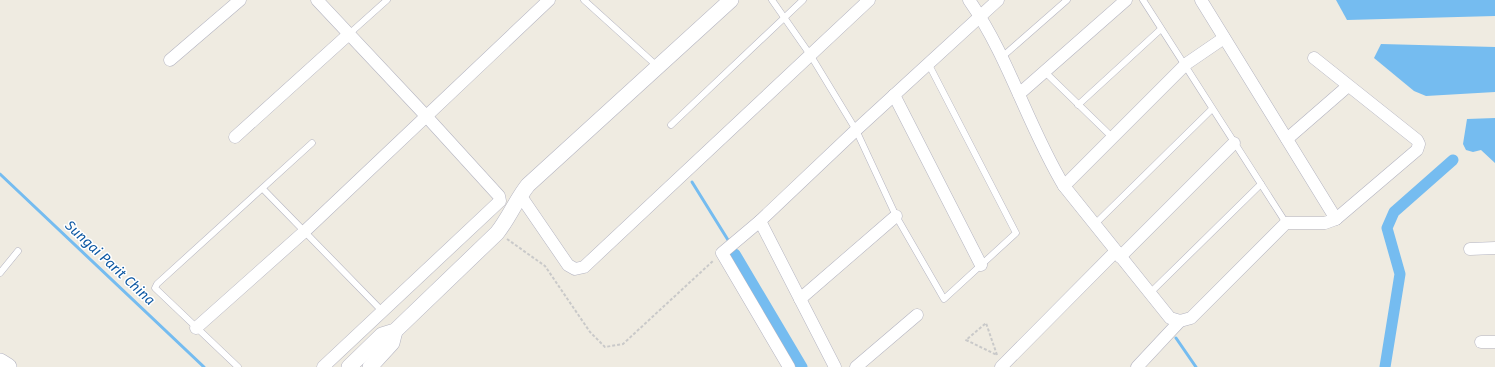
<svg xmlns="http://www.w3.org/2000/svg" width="1495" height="367" viewBox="0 0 1495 367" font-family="'Fira Sans',sans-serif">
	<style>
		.water { fill: #75bcf0 }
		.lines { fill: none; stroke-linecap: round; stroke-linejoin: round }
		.stream { stroke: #75bcf0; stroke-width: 3 }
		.canal { stroke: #75bcf0; stroke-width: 11 }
		.service-casing { stroke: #b4b4c1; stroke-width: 7 }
		.minor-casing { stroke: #b4b4c1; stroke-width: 13 }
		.tertiary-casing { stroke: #b4b4c1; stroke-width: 16 }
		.secondary-casing { stroke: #b4b4c1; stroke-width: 18 }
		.path { stroke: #c9c9c9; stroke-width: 2; stroke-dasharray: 3 2; stroke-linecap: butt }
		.service { stroke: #fff; stroke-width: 6 }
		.minor { stroke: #fff; stroke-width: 12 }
		.tertiary { stroke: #fff; stroke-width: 15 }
		.secondary { stroke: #fff; stroke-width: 17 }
		.labels { text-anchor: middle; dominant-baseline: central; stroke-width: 3; stroke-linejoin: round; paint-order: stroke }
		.water-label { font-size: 14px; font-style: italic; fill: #0d58a3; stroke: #fff }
	</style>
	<rect width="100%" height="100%" fill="#efebe1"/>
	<g class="water">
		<polygon points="1336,0 1495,0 1495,16 1347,20"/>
		<polygon points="1381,44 1495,47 1495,92 1426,96 1414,91 1374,58"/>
		<polygon points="1495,118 1495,163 1481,150 1473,152 1466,150 1463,144 1467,119"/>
	</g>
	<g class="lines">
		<g class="stream">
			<polyline points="0,174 204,367"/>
			<polyline points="692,182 728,240"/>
			<polyline points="1176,338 1196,367"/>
		</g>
		<g class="canal">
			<polyline points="735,254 802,367"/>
			<polyline points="1385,367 1400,274 1387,228 1394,212 1453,160"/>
		</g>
		<defs>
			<g id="service">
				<polyline points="584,0 657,66"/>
				<polyline points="772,0 811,56 856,130 896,216 944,299 1016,233 928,63"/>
				<polyline points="1143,0 1286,223"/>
				<polyline points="349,34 387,0"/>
				<polyline points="1002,57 1067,0"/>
				<polyline points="1045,72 1113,138"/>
				<polyline points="1078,105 1161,29"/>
				<polyline points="671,125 803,0"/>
				<polyline points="263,189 383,312"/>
				<polyline points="1094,225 1212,109"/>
				<polyline points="0,273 18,251"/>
				<polyline points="1150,293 1261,184"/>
				<polyline points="238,367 155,288 157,284 312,143"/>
			</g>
			<g id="minor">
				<polyline points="317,0 427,117 499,196 500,201 323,367"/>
				<path d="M969 0C1009 57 1028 127 1064 186L1170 318 1180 321 1191 318 1286 223H1325L1336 219 1417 150 1419 144 1417 140 1314 58"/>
				<polyline points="1201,0 1336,219"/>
				<polyline points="170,60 240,0"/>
				<polyline points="1019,94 1126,0"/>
				<polyline points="894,95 981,265"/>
				<polyline points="235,137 349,34"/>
				<polyline points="1287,139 1348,86"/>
				<polyline points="1064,186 1186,64 1224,38"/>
				<polyline points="520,195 568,265 575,269 584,267 869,0"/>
				<polyline points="760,221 835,367"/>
				<polyline points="1470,249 1495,248"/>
				<polyline points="1120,257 1234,143"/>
				<polyline points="800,299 896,216"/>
				<polyline points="196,328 305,231 549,0"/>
				<polyline points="1481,342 1495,342"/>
				<polyline points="789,367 722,253 760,221 856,130 998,0"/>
				<polyline points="856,367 917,315"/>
				<polyline points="1001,367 1116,251"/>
				<polyline points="1137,367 1180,321"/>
			</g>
			<g id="tertiary">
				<path d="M349 367 382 335 395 331 497 233C509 218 516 200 528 185L731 0"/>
				<polyline points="370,367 392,343 395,331"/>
			</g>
			<polyline id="secondary" points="0,362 8,367"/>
		</defs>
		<use href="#service" class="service-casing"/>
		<use href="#minor" class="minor-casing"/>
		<use href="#tertiary" class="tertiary-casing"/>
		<use href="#secondary" class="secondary-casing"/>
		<g class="path">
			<polyline points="507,239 545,266 590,332 605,347 623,344 714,260"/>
			<polyline points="997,355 986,323 966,340 997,355"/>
		</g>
		<use href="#service" class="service"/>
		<use href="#minor" class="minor"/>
		<use href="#tertiary" class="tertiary"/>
		<use href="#secondary" class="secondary"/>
	</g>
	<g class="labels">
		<g class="water-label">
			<text transform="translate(110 263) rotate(43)">Sungai Parit China</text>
		</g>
	</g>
</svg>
